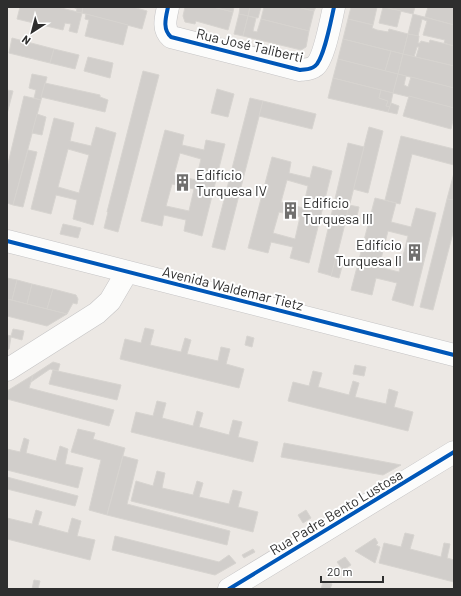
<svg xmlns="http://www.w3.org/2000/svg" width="461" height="596" viewBox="0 0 461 596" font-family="Barlow,sans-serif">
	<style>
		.building { fill: #d1cecb; stroke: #d7d4d0; fill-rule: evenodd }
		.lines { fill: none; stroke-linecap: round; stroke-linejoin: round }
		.minor-casing { stroke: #c5c4c5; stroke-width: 23 }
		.tertiary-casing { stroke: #c5c4c5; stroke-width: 23 }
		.minor { stroke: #fcfcfb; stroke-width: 22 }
		.tertiary { stroke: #fcfcfb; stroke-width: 22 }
		.cycleway-casing { stroke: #fff; stroke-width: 6 }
		.cycleway { stroke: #0057b8; stroke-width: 4 }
		.labels { text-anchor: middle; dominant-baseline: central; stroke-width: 4; stroke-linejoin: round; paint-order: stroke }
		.street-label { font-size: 14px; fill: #2e2e2e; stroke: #fff }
		.poi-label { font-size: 14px; fill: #2e2e2e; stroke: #fff; text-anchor: start }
	</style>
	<rect width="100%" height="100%" fill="#ece8e4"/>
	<g class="building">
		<polygon points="20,7 57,7 82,13 77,33 69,31 71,24 65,23 63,30 17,19"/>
		<polygon points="73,7 83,7 82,13 76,12 77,9"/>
		<polygon points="83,7 133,7 147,11 142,29 82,13"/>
		<polygon points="185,7 213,7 233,12 228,30 196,21 195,24 185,22 183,16"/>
		<polygon points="213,7 234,7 233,12"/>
		<polygon points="240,7 250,7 248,16 239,14"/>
		<polygon points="250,7 261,7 258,18 248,16"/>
		<polygon points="264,7 297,7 314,11 309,31 261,19"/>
		<polygon points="297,7 316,7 314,11"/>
		<polygon points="351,7 377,7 373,25 348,19"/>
		<polygon points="383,7 415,7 413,14"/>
		<polygon points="383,7 401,11 397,27 379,23"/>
		<polygon points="428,7 454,7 454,25 425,17"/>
		<polygon points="86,14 128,25 123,45 85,36 89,20 85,19"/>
		<polygon points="239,14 248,16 243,36 234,34"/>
		<polygon points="413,14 454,25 454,46 444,43 445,40 423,35 427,21 422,19 418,36 408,34"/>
		<polygon points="248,16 256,18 253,31 257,32 261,19 309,31 306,47 301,50 243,36"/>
		<polygon points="348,19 373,25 372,28 377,30 388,32 389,29 408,34 403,54 343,39"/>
		<polygon points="408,34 419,36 418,43 420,43 421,41 429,43 430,40 454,46 454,66 416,57 419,47 417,47 414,57 403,54"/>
		<polygon points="12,38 54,49 50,63 9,53"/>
		<polygon points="343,39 391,51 385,71 338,59"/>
		<polygon points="54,49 79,55 75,69 50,63"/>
		<polygon points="391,51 403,54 398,74 385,71"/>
		<polygon points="403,54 454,66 454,88 398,74"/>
		<polygon points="88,57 113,63 110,78 84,71"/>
		<polygon points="338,59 398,74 393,93 333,78"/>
		<polygon points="143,71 159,75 118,232 104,228 108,212 107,212"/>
		<polygon points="32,74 47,77 41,100 34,98 36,90 29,88"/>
		<polygon points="398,74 406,76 404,85 408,87 411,77 454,88 454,108 393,93"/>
		<polygon points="333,78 381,90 379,98 388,101 386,106 390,107 388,112 328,98"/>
		<polygon points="45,83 100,95 100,97 108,100 105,112 41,97"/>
		<polygon points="217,89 234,94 228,117 211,113"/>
		<polygon points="7,90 13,91 7,114"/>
		<polygon points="381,90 393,93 390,107 386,106 388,101 379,98"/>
		<polygon points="24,96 41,100 13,205 7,203 7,168"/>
		<polygon points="409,96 454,108 454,116 451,129 403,116"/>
		<polygon points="250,98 263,101 225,250 212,247"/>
		<polygon points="263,101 316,114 312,129 259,116"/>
		<polygon points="391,103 399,106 397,114 388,112"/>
		<polygon points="37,114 46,117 42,135 32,133"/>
		<path d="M54 118 74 123 70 141 91 146 96 127 116 133 93 225 73 219 77 200 56 195 51 214 31 209ZM68 149 89 155 79 193 58 187Z"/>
		<polygon points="369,127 383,131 368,193 353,189"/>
		<path d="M165 130 184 135 182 145 204 150 206 140 225 144 202 236 184 231 186 220 164 215 162 226 141 221ZM180 153 201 159 196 180 174 175ZM172 184 194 189 189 211 166 206Z"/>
		<polygon points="401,136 454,149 454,165 412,154 400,204 385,200"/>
		<polygon points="348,143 364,147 332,276 318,272"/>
		<polygon points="28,150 37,152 23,207 13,205"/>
		<path d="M272 157 291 162 289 173 310 178 313 166 332 171 309 263 290 258 293 247 271 242 268 253 248 248ZM287 180 308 186 303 208 281 202ZM279 212 300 217 295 239 273 233Z"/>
		<polygon points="454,173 454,200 447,199"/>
		<path d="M375 198 396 203 391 222 411 227 416 208 436 213 413 306 392 300 397 283 376 278 372 295 351 290ZM388 231 408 236 399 272 379 267Z"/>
		<polygon points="447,199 454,200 454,229 433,310 420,307"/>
		<polygon points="349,205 359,207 355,225 345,223"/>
		<polygon points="63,224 81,228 78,238 60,234"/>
		<polygon points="336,257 344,259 339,278 331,276"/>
		<polygon points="7,278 17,280 12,300 7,299"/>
		<polygon points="17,280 32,284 27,304 12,300"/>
		<polygon points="32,284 53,289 47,309 27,304"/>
		<polygon points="53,289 76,295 78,299 77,304 73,303 67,314 47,309"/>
		<polygon points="7,299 67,314 47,326 7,316"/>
		<polygon points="145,328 154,330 150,345 181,352 185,338 191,340 187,354 218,361 221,347 230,349 226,364 244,369 239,388 120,359 125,339 141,343"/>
		<polygon points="13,329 24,331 22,340 11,337 9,349 7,350 7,335 11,336"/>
		<polygon points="247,336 254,338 252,347 245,345"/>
		<polygon points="53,362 60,364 58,371 50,369 31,382 33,375"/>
		<polygon points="355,365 366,367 364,376 353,374"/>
		<polygon points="53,370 121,385 117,400 49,384"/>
		<polygon points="313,371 322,373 318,387 349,395 353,381 359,383 355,397 386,404 389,389 398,392 394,407 413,412 408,431 288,401 293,382 309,386"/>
		<polygon points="33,375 29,388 114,410 109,426 7,399 7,391"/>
		<polygon points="157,401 166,403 162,418 193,426 197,411 203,413 199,427 229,435 233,420 242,422 238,437 258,442 253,462 131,432 136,412 153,416"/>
		<polygon points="78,429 95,433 93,439 125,448 107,515 89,510 101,460 71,452"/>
		<polygon points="24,438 29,440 26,453 56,461 60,446 68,449 65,464 83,468 78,488 7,470 7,449 20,452"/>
		<polygon points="284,443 401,465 383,475 281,457"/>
		<polygon points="123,456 138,460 127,504 230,531 227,545 107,515"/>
		<polygon points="157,471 165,473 162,488 193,495 197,481 203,483 199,497 229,504 233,490 242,492 238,507 258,512 253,532 131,501 136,481 153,486"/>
		<polygon points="7,477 78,496 75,506 7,489"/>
		<polygon points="36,510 42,512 38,525 68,533 72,518 81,521 77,536 95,540 90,560 7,539 7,518 32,524"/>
		<polygon points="306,510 311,518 303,523 298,515"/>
		<polygon points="405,533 414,535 410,549 441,557 444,543 450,544 447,558 454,560 454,582 379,563 384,543 401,547"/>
		<polygon points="115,536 219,562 229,555 236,563 215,575 112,550"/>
		<polygon points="375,538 378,543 376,545 380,547 375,563 355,551"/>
		<polygon points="253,549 255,552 244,558 242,555"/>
		<polygon points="345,557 351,565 343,570 337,562"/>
		<polygon points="34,580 40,581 38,589 32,589"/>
		<polygon points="323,582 332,584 330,589 321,589"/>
	</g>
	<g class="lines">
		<defs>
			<g id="minor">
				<path d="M168 7C166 17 162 29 171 37L300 70C306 69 310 70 315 66 324 59 331 20 334 7"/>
				<polyline points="7,370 97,313 110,301 127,272"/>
				<polyline points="229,589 454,452"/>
			</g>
			<polyline id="tertiary" points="7,241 454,355"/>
		</defs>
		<use href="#minor" class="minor-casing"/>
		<use href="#tertiary" class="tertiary-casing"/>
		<use href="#minor" class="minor"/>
		<use href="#tertiary" class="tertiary"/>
		<defs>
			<g id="cycleway">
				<path d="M168 7C166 17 162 29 171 37L300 70C306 69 310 70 315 66 324 59 331 20 334 7"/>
				<polyline points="7,241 454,355"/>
				<polyline points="229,589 454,452"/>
			</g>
		</defs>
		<use href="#cycleway" class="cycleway-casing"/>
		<use href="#cycleway" class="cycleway"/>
	</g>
	<defs>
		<symbol id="building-bare" viewBox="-9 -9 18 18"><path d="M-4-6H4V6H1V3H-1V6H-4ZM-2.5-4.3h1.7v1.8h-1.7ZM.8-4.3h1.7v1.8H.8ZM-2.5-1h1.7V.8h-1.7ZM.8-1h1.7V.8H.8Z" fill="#706f6e" stroke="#fff" stroke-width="2.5" paint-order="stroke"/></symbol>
	</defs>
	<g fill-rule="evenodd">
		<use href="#building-bare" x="170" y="170" width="25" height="25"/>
		<use href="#building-bare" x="278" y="198" width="25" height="25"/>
		<use href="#building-bare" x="402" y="240" width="25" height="25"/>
	</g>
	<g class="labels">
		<g class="street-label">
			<text transform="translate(250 45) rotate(13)">Rua José Taliberti</text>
			<text transform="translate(233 288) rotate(14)">Avenida Waldemar Tietz</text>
			<text transform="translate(336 512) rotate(-31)">Rua Padre Bento Lustosa</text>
		</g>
		<g class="poi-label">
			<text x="196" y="174">Edifício<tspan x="196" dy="16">Turquesa IV</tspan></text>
			<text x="303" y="202">Edifício<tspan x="303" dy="16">Turquesa III</tspan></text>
			<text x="402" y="244" text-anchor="end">Edifício<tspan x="402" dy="16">Turquesa II</tspan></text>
		</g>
	</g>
	<rect width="461" height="596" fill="none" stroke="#2e2e2e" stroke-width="16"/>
	<g transform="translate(32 32) rotate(216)" stroke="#ffffff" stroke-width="3" paint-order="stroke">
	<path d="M0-3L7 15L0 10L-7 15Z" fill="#2e2e2e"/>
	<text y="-6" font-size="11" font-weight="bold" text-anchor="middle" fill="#2e2e2e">N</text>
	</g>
	<path d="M321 576v6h62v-6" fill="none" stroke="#2e2e2e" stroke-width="2"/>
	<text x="327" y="576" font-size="12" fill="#2e2e2e" stroke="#ffffff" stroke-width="3" paint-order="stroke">20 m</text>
</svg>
